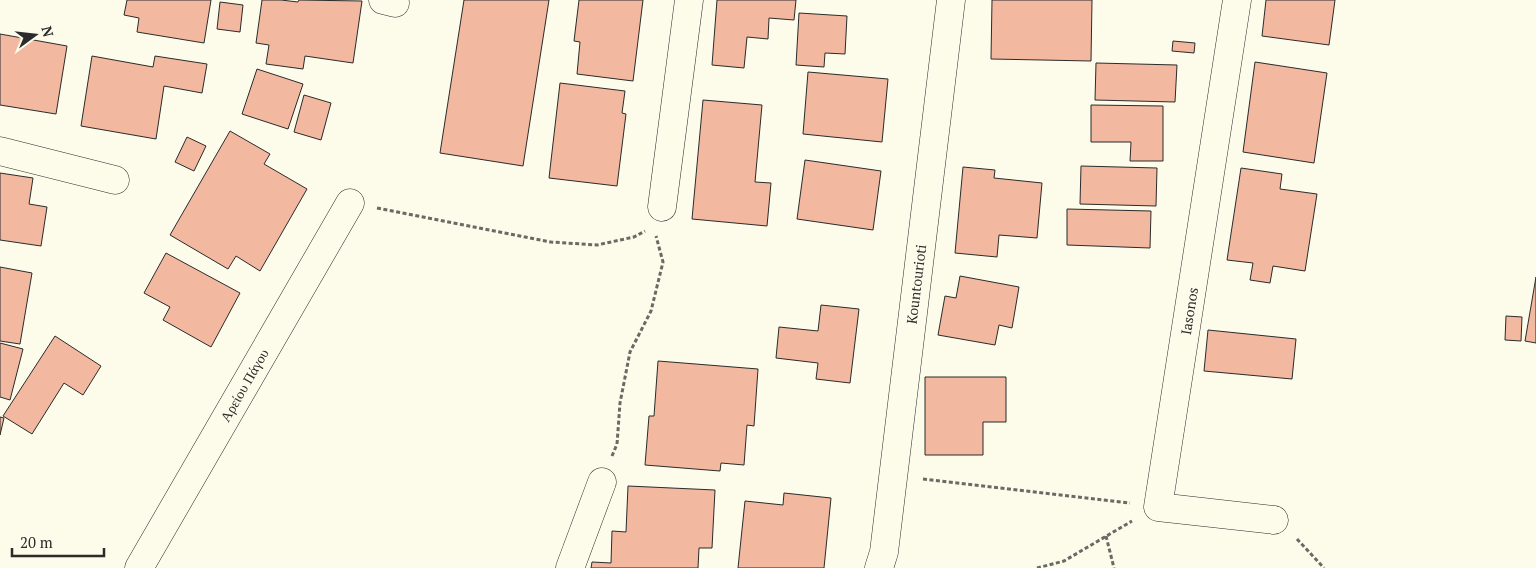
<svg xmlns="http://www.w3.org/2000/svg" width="1536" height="568" viewBox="0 0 1536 568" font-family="'PT Serif',serif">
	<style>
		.building { fill: #f2b8a0; stroke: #2b2b2b }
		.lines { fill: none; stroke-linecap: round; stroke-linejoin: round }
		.street-casing { stroke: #2b2b2b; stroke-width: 29 }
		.path { stroke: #6a6964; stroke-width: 3; stroke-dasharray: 4 2.5; stroke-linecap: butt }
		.street { stroke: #fdfbea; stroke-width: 28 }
		.labels { text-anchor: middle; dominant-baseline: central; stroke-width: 4; stroke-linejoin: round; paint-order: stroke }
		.street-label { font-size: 14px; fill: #2b2b2b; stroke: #fdfbea }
	</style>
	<rect width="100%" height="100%" fill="#fdfbea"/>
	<g class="building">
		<polygon points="127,0 211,0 204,43 137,32 139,18 124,15"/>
		<polygon points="262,0 281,0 298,2 299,0 362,1 353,63 305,56 303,69 266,64 269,45 256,43"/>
		<polygon points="464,0 549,0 523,166 440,153"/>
		<polygon points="579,0 643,0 633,81 577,74 580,42 574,41"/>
		<polygon points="717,0 796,0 794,20 769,18 768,39 747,37 744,68 712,65"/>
		<polygon points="992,0 1092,0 1091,61 991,59"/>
		<polygon points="1266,0 1335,0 1329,45 1262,36"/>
		<polygon points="220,2 243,5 240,32 217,29"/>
		<polygon points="799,13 847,16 845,54 825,53 824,67 796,65"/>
		<polygon points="0,34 67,46 56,114 0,105"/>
		<polygon points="1173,41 1195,43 1194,53 1172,51"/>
		<polygon points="92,56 153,67 155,56 207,64 202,93 164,86 156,139 81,126"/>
		<polygon points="1255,62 1327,73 1314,163 1243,152"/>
		<polygon points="1096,63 1177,65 1175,102 1095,100"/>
		<polygon points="257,69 303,84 288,129 242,114"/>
		<polygon points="808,72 888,79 882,142 803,134"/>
		<polygon points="560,83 625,91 622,113 626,114 617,186 549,178"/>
		<polygon points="304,95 331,103 321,140 294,132"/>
		<polygon points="703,100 762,105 755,182 771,183 767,226 692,219"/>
		<polygon points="1091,105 1163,106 1163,161 1130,161 1131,142 1091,142"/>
		<polygon points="230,131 270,154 264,164 307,189 260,271 236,256 228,269 170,235"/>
		<polygon points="187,137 206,146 194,171 175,162"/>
		<polygon points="805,160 881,171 873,230 797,219"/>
		<polygon points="1081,166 1157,168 1156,206 1080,204"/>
		<polygon points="963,167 995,170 994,178 1042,183 1037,238 999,235 997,257 955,253"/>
		<polygon points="1241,168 1282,174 1280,189 1317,194 1305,271 1273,266 1270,283 1250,280 1253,263 1227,260"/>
		<polygon points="0,173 33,178 29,204 47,207 41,246 0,240"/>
		<polygon points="1067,209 1151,211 1150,248 1067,245"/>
		<polygon points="166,253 240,293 211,347 163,320 170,307 144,293"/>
		<polygon points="0,267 32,273 20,344 0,341"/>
		<polygon points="960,276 1019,287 1012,328 999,325 995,345 938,335 945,296 956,298"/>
		<polygon points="1536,277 1536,343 1525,341"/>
		<polygon points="821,305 859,309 850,383 816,379 818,363 776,358 779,327 818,331"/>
		<polygon points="1506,316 1522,317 1521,341 1505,340"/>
		<polygon points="1208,330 1296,339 1292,379 1204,371"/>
		<polygon points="55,336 101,366 83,395 64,383 32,434 3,416"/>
		<polygon points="0,343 23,349 10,400 0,397"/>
		<polygon points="658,361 758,369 754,426 747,425 744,465 721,463 720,471 645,465 649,416 654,416"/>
		<polygon points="925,377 1006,377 1006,422 983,422 983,455 925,455"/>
		<polygon points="0,417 4,418 0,435"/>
		<polygon points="628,486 715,490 712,548 699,548 698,568 591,568 592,562 611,563 612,531 626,532"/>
		<polygon points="784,493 831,498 824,568 738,568 745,501 783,505"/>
	</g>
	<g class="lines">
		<defs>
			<g id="street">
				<polyline points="383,0 395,3"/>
				<polyline points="1237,0 1158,507 1274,520"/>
				<polyline points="0,151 115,180"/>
				<polyline points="662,207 689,0"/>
				<polyline points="139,568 350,203"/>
				<polyline points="570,568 602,482"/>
				<polyline points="879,568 884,552 951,0"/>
			</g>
		</defs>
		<use href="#street" class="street-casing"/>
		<g class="path">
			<polyline points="377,208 551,242 597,245 634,237 645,231"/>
			<polyline points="612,456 617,444 620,403 630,352 651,311 663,262 656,236"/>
			<polyline points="923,479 1130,503"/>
			<polyline points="1106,536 1114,568"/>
			<polyline points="1297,539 1324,568"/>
			<polyline points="1037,568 1064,561 1132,521"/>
		</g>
		<use href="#street" class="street"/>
	</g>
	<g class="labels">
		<g class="street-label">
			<text transform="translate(916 284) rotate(-83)">Kountourioti</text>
			<text transform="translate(1189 311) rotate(-81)">Iasonos</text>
			<text transform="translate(244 385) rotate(-60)">Αρείου Πάγου</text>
		</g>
	</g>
	<g transform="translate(35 35) rotate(75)" stroke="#fdfbea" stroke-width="4" paint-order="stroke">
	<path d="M0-4L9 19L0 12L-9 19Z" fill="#2b2b2b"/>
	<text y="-8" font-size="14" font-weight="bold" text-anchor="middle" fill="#2b2b2b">N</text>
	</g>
	<path d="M12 548v8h92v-8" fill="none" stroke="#2b2b2b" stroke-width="2.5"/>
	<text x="20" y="548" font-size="15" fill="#2b2b2b" stroke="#fdfbea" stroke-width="4" paint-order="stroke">20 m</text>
</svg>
